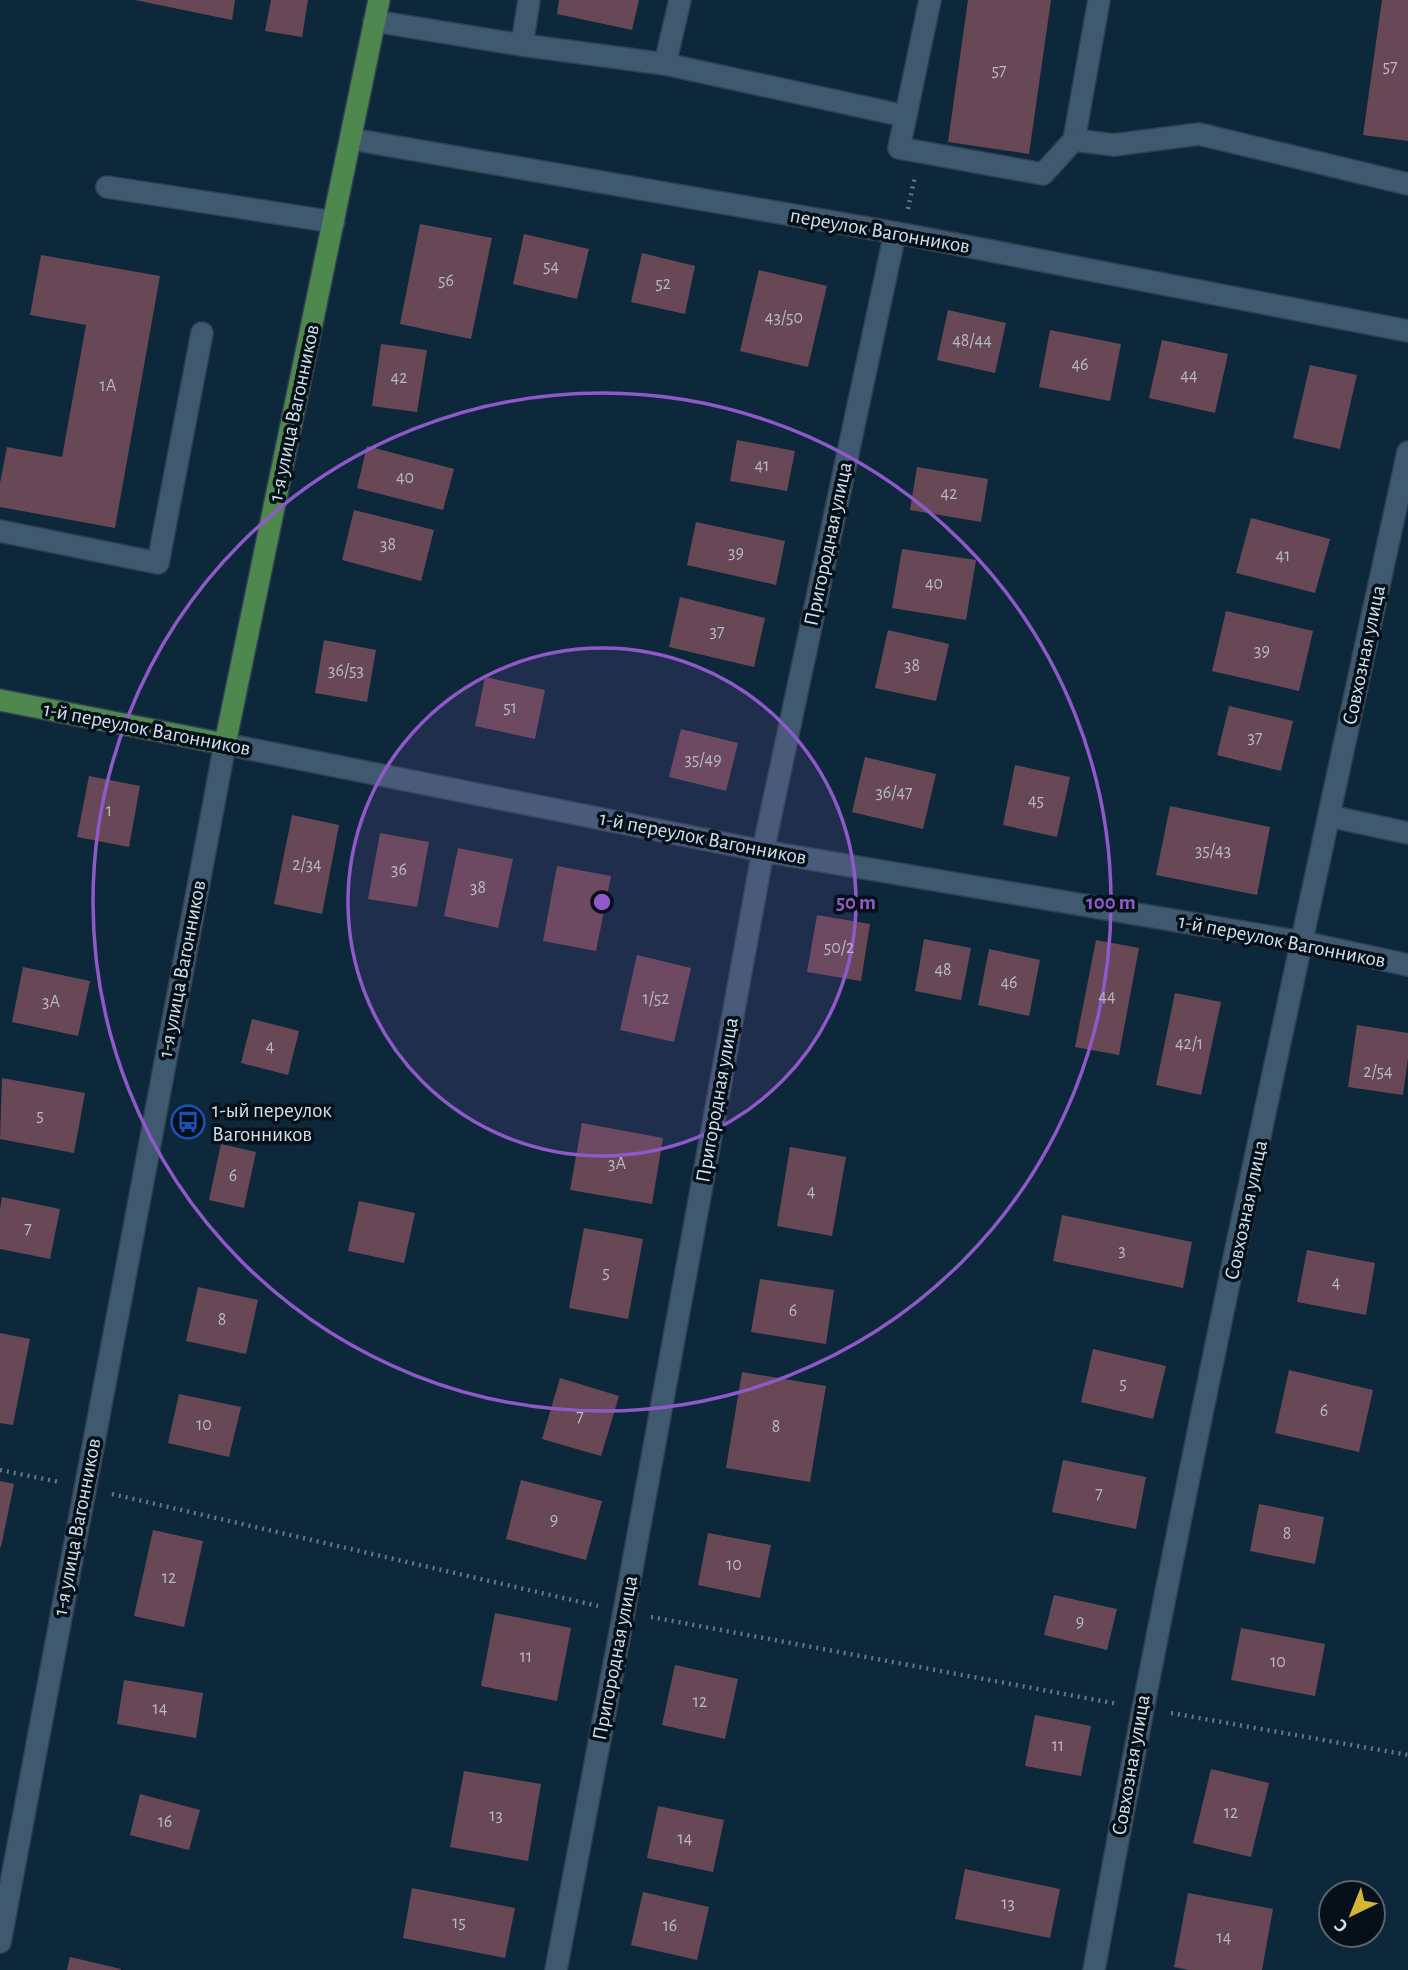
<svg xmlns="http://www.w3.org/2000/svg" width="1408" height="1970" viewBox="0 0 1408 1970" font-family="'Alegreya Sans',sans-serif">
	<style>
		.building { fill: #684854 }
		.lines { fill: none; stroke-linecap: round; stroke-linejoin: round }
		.minor-casing { stroke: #324252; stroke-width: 24 }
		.major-casing { stroke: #324252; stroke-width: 24 }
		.path { stroke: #637989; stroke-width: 4.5; stroke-dasharray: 2 5; stroke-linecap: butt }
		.minor { stroke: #3f5a70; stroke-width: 21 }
		.major { stroke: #4e884e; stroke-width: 21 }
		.ring { fill: none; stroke: #9059ca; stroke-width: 3.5 }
		.labels { text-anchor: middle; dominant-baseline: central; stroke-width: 7; stroke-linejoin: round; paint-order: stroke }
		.number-label { font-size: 18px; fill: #b6bac6 }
		.street-label { font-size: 21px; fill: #d0e0ec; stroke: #061018 }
		.poi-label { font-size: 21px; fill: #d0e0ec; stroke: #061018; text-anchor: start }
		.centre { fill: #9059ca; stroke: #061018; stroke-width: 3.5 }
		.ring-label { font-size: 21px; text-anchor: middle; font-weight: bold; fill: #9059ca; stroke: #061018; stroke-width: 7; stroke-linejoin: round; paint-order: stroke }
	</style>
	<rect width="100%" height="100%" fill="#0e283b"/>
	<g class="building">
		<polygon points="135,0 235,0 232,20"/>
		<polygon points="271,0 308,0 302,37 265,31"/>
		<polygon points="559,0 639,0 632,30 557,14"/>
		<polygon points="968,0 1051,0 1029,154 948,142"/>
		<polygon points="1382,0 1408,0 1408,141 1363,135"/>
		<polygon points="420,224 492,238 471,339 400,324"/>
		<polygon points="524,234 589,249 577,299 513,284"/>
		<polygon points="642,253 695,266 685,314 631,302"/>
		<polygon points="41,255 160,276 115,528 0,507 0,483 7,447 62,457 86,325 30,315"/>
		<polygon points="759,270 827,286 808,367 740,351"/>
		<polygon points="948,310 1006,323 995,373 937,360"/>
		<polygon points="1050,330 1121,344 1110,401 1039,387"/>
		<polygon points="1162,340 1228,354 1215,413 1149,398"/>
		<polygon points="381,344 427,350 417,412 372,406"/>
		<polygon points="1310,365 1357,375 1340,449 1293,438"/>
		<polygon points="737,440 795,451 787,491 730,481"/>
		<polygon points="367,446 454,469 443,510 357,488"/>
		<polygon points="917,467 988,479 981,522 910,510"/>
		<polygon points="354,510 434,530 421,581 342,560"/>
		<polygon points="1251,518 1330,539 1315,593 1236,573"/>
		<polygon points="696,522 785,541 776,585 687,565"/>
		<polygon points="902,549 976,560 966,620 892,608"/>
		<polygon points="680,597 765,618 754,667 669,647"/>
		<polygon points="1226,611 1313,631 1299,691 1212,671"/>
		<polygon points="888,630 949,644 936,701 875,688"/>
		<polygon points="324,640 376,650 367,702 315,693"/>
		<polygon points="485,677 545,690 535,739 475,726"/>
		<polygon points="1229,706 1293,721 1281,771 1217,755"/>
		<polygon points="681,729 738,743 726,791 669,777"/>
		<polygon points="865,757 936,774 923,829 852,812"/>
		<polygon points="1015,765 1070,777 1057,837 1003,825"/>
		<polygon points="89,776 140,786 129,847 77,837"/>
		<polygon points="1170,806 1270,827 1257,895 1156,875"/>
		<polygon points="292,815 339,825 322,914 274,904"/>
		<polygon points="380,833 429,842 417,907 368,899"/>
		<polygon points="458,848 513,859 498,928 444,916"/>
		<polygon points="557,866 611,876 596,951 543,941"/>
		<polygon points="817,915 870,924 861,981 807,972"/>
		<polygon points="924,939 971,948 961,1000 915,991"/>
		<polygon points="1096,940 1139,948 1119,1055 1075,1047"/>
		<polygon points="989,949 1040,960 1029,1016 978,1005"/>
		<polygon points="637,955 691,968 674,1042 620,1030"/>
		<polygon points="23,967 90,981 78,1036 12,1022"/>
		<polygon points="1175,993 1221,1002 1201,1095 1156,1085"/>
		<polygon points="252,1019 299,1031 288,1075 241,1063"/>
		<polygon points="1357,1025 1408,1033 1408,1058 1403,1095 1348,1087"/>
		<polygon points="2,1078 85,1093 74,1153 0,1139"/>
		<polygon points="582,1123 663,1138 652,1204 570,1190"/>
		<polygon points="221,1144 256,1152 244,1208 209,1200"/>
		<polygon points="790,1147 846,1157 832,1236 777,1226"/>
		<polygon points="2,1197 60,1209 50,1259 0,1249 0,1209"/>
		<polygon points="359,1201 415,1213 404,1263 348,1251"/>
		<polygon points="1062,1215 1192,1242 1183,1288 1053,1261"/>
		<polygon points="584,1228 643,1239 628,1319 569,1308"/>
		<polygon points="1307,1250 1375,1263 1366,1315 1297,1302"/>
		<polygon points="760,1279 834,1290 826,1344 751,1332"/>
		<polygon points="198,1287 258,1300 246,1354 186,1341"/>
		<polygon points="0,1333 30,1339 13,1425 0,1423"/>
		<polygon points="1093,1349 1166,1366 1153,1419 1081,1402"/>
		<polygon points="1289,1370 1373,1390 1359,1452 1275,1433"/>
		<polygon points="742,1372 826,1386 810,1482 726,1468"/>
		<polygon points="560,1378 619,1396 601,1456 542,1439"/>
		<polygon points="179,1394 241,1407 229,1457 168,1443"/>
		<polygon points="1063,1460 1146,1477 1136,1529 1052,1512"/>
		<polygon points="521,1480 602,1501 586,1560 506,1539"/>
		<polygon points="0,1481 14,1484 1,1547 0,1547"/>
		<polygon points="1259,1504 1324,1517 1315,1564 1250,1551"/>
		<polygon points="153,1530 203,1541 184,1627 134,1616"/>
		<polygon points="708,1533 771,1545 760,1598 698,1585"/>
		<polygon points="1054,1595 1117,1609 1107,1650 1044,1635"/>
		<polygon points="495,1613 571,1628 557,1701 481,1686"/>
		<polygon points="1241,1628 1325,1644 1315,1696 1231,1680"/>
		<polygon points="675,1665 738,1679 725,1739 662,1725"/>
		<polygon points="124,1680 203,1693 196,1738 117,1724"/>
		<polygon points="1035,1715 1091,1726 1081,1776 1025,1766"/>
		<polygon points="1211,1769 1269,1783 1251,1857 1193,1843"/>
		<polygon points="464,1771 541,1784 528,1861 450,1847"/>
		<polygon points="140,1794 200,1810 189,1850 130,1835"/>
		<polygon points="658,1806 724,1820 713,1872 647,1858"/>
		<polygon points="965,1869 1060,1889 1050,1938 955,1919"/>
		<polygon points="412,1888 515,1908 505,1958 403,1938"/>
		<polygon points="643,1892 709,1907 697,1960 631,1945"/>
		<polygon points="1188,1893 1273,1909 1262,1970 1189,1970 1174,1967"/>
		<polygon points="70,1957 121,1969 121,1970 67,1970"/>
	</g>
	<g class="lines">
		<defs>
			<g id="minor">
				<polyline points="529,0 522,45 665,64 905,116"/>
				<polyline points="930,0 899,148 1043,174 1074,140 1099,0"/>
				<polyline points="374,21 522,45"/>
				<polyline points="665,64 680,0"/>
				<polyline points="351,139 903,234 1408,331"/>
				<polyline points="1074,140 1114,145 1199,134 1408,184"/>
				<polyline points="107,187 334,222"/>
				<polyline points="0,531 158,563 202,333"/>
				<polyline points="1329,816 1408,833"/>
				<polyline points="0,1942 225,744 763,851 1302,942 1408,965"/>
				<polyline points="556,1970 624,1612 763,851 895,233"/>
				<path d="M1094 1970C1186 1462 1298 957 1408 452"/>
			</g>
			<polyline id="major" points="0,700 225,744 379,0"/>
		</defs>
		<use href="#minor" class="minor-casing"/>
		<use href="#major" class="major-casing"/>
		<g class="path">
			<polyline points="908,209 915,176"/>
			<polyline points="0,1470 59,1482"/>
			<polyline points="112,1494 598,1606"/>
			<polyline points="651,1617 1118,1704"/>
			<polyline points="1171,1713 1408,1755"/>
		</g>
		<use href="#minor" class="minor"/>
		<use href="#major" class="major"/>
	</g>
	<circle cx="602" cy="902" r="254" fill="#9059ca" fill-opacity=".12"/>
	<g class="ring">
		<circle cx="602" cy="902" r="254"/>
		<circle cx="602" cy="902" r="509"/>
	</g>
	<defs>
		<symbol id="bus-ring" viewBox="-11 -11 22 22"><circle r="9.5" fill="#061018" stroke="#1a4fb4" stroke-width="1.5"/><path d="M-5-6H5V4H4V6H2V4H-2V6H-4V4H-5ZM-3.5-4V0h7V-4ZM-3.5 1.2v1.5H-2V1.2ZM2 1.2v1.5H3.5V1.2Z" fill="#1a4fb4"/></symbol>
	</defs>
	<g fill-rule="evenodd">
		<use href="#bus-ring" x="169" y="1103" width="38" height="38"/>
	</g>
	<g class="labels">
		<g class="number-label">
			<text x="1390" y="67">57</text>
			<text x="999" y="71">57</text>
			<text x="551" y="267">54</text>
			<text x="446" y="281">56</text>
			<text x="663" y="284">52</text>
			<text x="784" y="318">43/50</text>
			<text x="972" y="341">48/44</text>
			<text x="1080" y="365">46</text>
			<text x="1189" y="376">44</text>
			<text x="399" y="378">42</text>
			<text x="108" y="386">1А</text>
			<text x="762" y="466">41</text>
			<text x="405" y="478">40</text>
			<text x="949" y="494">42</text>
			<text x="388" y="545">38</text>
			<text x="736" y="553">39</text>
			<text x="1283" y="556">41</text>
			<text x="934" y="584">40</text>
			<text x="717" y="632">37</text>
			<text x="1262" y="651">39</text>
			<text x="912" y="666">38</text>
			<text x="346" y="671">36/53</text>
			<text x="510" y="708">51</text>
			<text x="1255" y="738">37</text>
			<text x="703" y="760">35/49</text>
			<text x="894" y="793">36/47</text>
			<text x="1036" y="801">45</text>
			<text x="109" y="811">1</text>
			<text x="1213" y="851">35/43</text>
			<text x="307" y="865">2/34</text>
			<text x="399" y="870">36</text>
			<text x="478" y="888">38</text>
			<text x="839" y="948">50/2</text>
			<text x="943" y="970">48</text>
			<text x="1009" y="983">46</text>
			<text x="1107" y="997">44</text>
			<text x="656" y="999">1/52</text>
			<text x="51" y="1002">3А</text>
			<text x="1189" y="1044">42/1</text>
			<text x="270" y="1047">4</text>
			<text x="1378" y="1072">2/54</text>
			<text x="40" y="1116">5</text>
			<text x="617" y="1164">3А</text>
			<text x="233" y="1176">6</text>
			<text x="811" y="1192">4</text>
			<text x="28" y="1229">7</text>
			<text x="1122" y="1251">3</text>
			<text x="606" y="1273">5</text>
			<text x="1336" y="1283">4</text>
			<text x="793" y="1311">6</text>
			<text x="222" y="1320">8</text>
			<text x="1123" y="1384">5</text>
			<text x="1324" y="1411">6</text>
			<text x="580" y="1417">7</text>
			<text x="204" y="1425">10</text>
			<text x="776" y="1427">8</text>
			<text x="1099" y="1494">7</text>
			<text x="554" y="1520">9</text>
			<text x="1287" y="1534">8</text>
			<text x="734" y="1565">10</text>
			<text x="169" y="1578">12</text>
			<text x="1080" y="1622">9</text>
			<text x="526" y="1657">11</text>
			<text x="1278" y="1662">10</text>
			<text x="700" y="1702">12</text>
			<text x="160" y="1709">14</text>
			<text x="1058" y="1746">11</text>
			<text x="1231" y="1813">12</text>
			<text x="496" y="1816">13</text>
			<text x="165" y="1822">16</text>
			<text x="685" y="1839">14</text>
			<text x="1008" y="1904">13</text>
			<text x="459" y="1923">15</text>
			<text x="670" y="1926">16</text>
			<text x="1224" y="1938">14</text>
		</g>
		<g class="street-label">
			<text transform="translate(880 231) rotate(10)">переулок Вагонников</text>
			<text transform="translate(294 413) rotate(-78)">1-я улица Вагонников</text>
			<text transform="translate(828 544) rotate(-78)">Пригородная улица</text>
			<text transform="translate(1364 655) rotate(-78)">Совхозная улица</text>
			<text transform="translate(147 729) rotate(11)">1-й переулок Вагонников</text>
			<text transform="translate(703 838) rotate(11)">1-й переулок Вагонников</text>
			<text transform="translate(1282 941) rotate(11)">1-й переулок Вагонников</text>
			<text transform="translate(182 969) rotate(-79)">1-я улица Вагонников</text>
			<text transform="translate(717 1100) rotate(-80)">Пригородная улица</text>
			<text transform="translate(1246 1210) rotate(-78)">Совхозная улица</text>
			<text transform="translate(77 1527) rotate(-79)">1-я улица Вагонников</text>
			<text transform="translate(615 1658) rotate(-79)">Пригородная улица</text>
			<text transform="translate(1131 1765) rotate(-80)">Совхозная улица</text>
		</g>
		<g class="poi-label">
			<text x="212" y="1110">1-ый переулок<tspan x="212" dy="24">Вагонников</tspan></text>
		</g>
	</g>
	<circle cx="602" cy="902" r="10" class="centre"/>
	<g class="ring-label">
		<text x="856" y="909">50 m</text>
		<text x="1111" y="909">100 m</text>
	</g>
	<g transform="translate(1352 1914) rotate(223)"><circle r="33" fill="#061018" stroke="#57636d" stroke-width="2"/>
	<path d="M0-5L12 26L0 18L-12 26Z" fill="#d5b535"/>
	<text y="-10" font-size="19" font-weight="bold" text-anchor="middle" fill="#d0e0ec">С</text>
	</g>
</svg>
